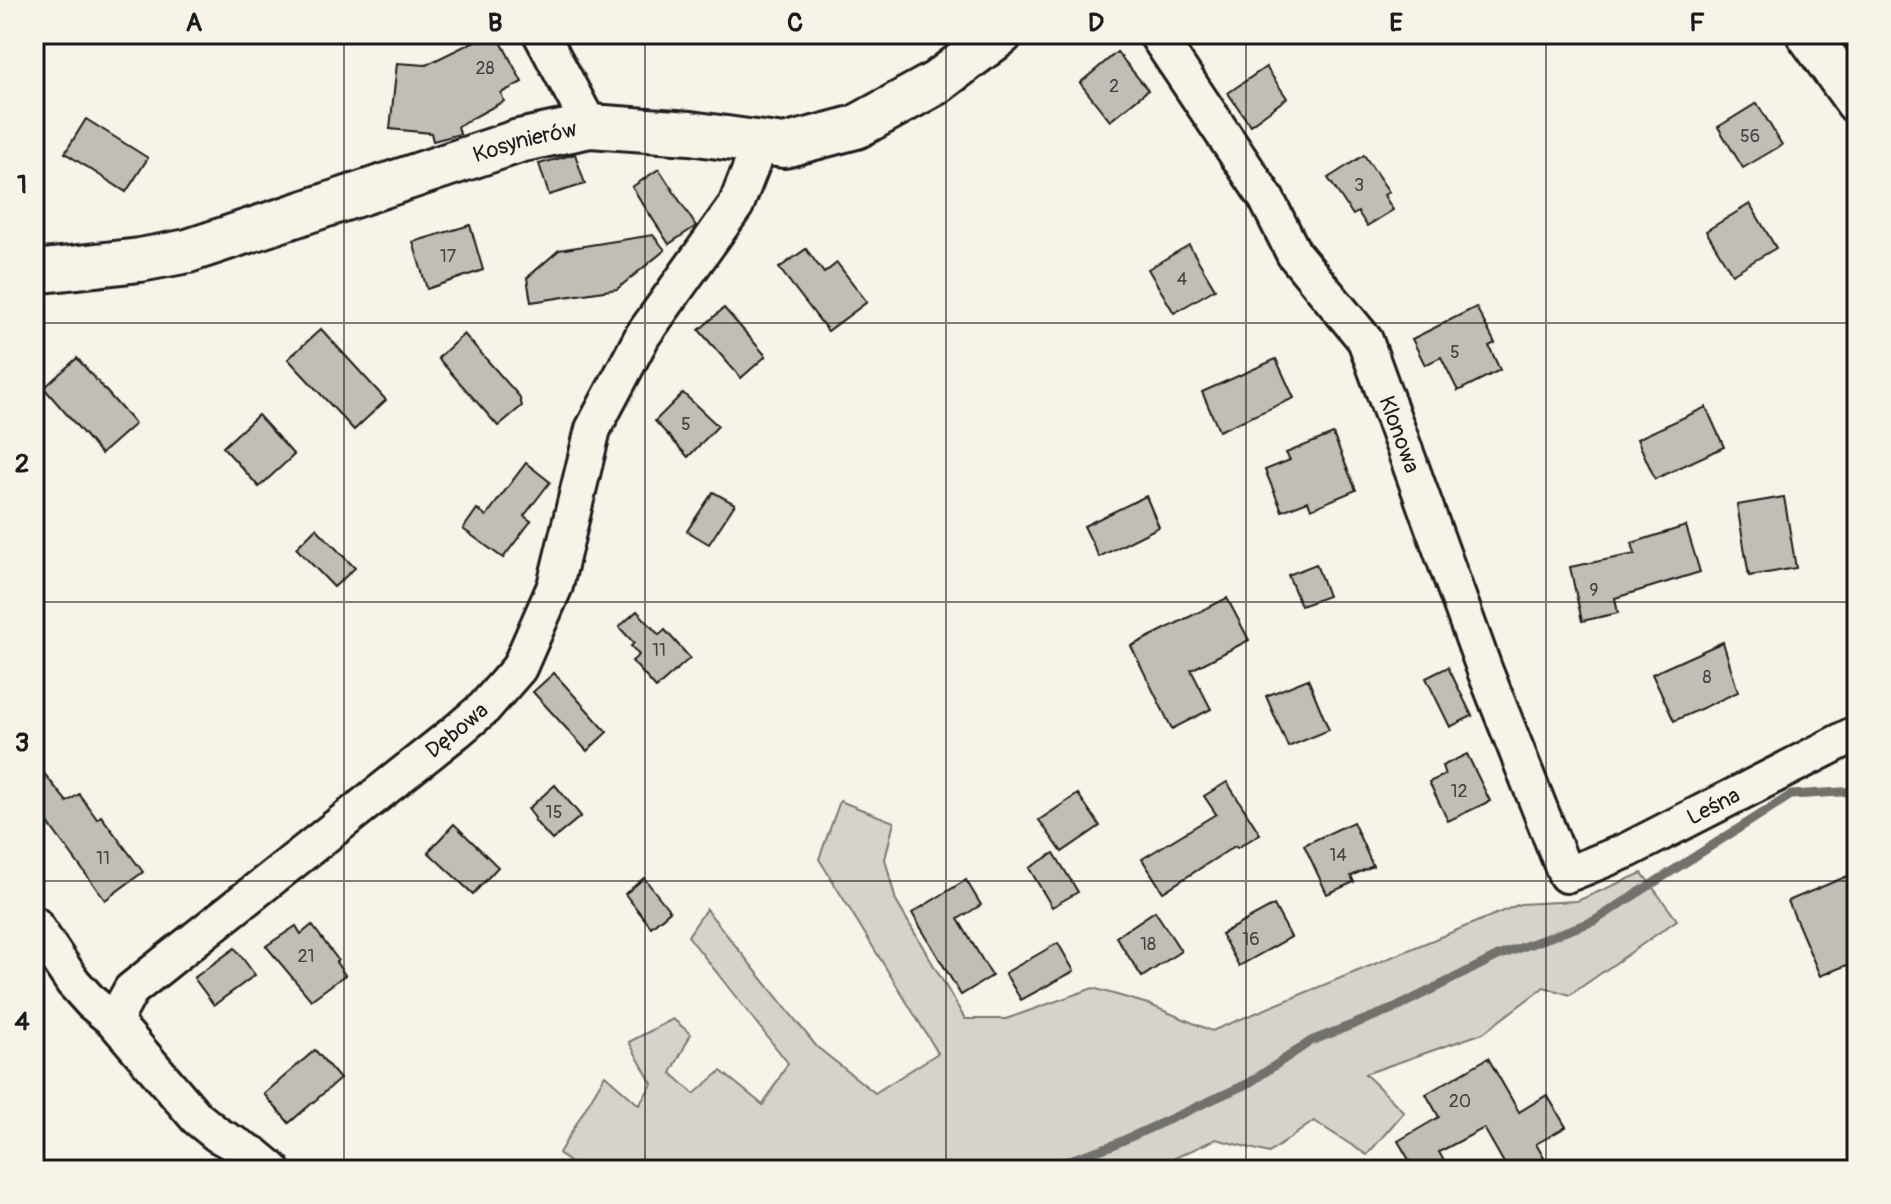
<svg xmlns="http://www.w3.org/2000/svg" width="1891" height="1204" viewBox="0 0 1891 1204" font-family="Pangolin,sans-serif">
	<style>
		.green { fill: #d7d3cb; stroke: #7a7874; stroke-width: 2 }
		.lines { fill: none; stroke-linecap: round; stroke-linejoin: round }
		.stream { stroke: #72716c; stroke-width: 9 }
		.building { fill: #c0beb5; stroke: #1c1c1c; stroke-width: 2 }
		.minor-casing { stroke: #1c1c1c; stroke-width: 40 }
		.tertiary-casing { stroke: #1c1c1c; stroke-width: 48 }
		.minor { stroke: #f7f3e8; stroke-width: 34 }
		.tertiary { stroke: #f7f3e8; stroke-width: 42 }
		.grid { fill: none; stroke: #1c1c1c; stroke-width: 2; stroke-opacity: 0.55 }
		.labels { text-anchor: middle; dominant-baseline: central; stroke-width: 6; stroke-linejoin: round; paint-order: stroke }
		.number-label { font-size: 18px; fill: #454442 }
		.street-label { font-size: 22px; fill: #1c1c1c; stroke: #f7f3e8 }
		.neatline { fill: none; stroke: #1c1c1c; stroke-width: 3 }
		.grid-label { font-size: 26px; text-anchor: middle; font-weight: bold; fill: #1c1c1c }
	</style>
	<rect width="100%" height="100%" fill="#f7f3e8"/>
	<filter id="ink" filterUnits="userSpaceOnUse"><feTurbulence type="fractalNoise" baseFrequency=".0125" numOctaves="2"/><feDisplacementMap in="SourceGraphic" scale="16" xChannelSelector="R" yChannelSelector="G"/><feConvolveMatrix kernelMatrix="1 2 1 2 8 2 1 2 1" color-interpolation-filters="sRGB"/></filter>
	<g filter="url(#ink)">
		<polygon class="green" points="840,801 894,822 885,859 896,901 965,1019 1006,1019 1093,988 1148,1004 1212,1031 1520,904 1577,901 1642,873 1677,920 1570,995 1544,987 1483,1033 1365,1074 1404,1112 1367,1155 1314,1121 1269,1153 1216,1139 1149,1170 577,1170 559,1153 605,1075 639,1105 652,1084 629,1042 673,1019 691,1034 671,1073 694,1094 721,1071 763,1105 788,1063 688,936 706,909 817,1047 875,1093 938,1053 819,859"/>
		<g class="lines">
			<polyline class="stream" points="1041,1170 1113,1145 1249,1083 1311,1041 1395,1008 1498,956 1594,921 1791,795 1857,791"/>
		</g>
		<g class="building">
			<polygon points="489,34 497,34 522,82 501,93 504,101 458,126 460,134 433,141 431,133 390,129 397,63 426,65"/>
			<polygon points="1117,52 1148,90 1110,121 1080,83"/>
			<polygon points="1266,67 1287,98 1250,125 1228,93"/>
			<polygon points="1757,103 1782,145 1743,168 1718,127"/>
			<polygon points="86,119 148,158 126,192 65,153"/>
			<polygon points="575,154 585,184 549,195 539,164"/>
			<polygon points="1364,155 1389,192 1384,195 1393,210 1367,226 1358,212 1353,215 1328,178"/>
			<polygon points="659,169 696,226 669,244 632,187"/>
			<polygon points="1750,204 1776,248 1732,274 1706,231"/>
			<polygon points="470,225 483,270 427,289 413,242"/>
			<polygon points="653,235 665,250 617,289 531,302 527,278 559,250"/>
			<polygon points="1189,245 1215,289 1174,313 1148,269"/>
			<polygon points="806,249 824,273 837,263 867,302 828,331 779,268"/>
			<polygon points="1476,307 1495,343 1489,346 1500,370 1458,391 1441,357 1425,365 1412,339"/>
			<polygon points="724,308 766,356 741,378 699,330"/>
			<polygon points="321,329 386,400 354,430 288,359"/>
			<polygon points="464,334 519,396 522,406 498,426 438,358"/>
			<polygon points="77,358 135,424 101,454 44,388"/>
			<polygon points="1276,359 1294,398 1219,431 1202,392"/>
			<polygon points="683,393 718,426 688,457 655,421"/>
			<polygon points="1706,407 1724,447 1655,479 1637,439"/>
			<polygon points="258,415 294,455 259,487 223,447"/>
			<polygon points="1333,434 1356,490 1311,509 1308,501 1282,511 1265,470 1290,460 1286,453"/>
			<polygon points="526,463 550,482 524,516 531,521 503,558 463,529 477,509 486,516"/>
			<polygon points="713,492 735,504 709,544 687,531"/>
			<polygon points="1146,496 1159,527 1099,557 1084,526"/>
			<polygon points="1784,497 1796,568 1749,576 1737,505"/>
			<polygon points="1686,526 1700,572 1615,598 1618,613 1582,621 1570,567 1635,554 1632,543"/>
			<polygon points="316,528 355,568 334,587 296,548"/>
			<polygon points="1316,564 1328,596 1301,606 1288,575"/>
			<polygon points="1227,598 1249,640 1191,670 1211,709 1172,729 1131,646"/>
			<polygon points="637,611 659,635 665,630 690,658 656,688 632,661 639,655 631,646 634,643 619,627"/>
			<polygon points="1723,642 1738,692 1674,721 1652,674"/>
			<polygon points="1448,667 1472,716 1450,727 1426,678"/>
			<polygon points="554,673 607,732 587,751 533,692"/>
			<polygon points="1308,679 1329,730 1288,747 1266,696"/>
			<polygon points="1467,754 1490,801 1448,821 1429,782 1445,775 1442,766"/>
			<polygon points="34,761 67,802 79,794 97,819 101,816 143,872 105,900 34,804"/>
			<polygon points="1227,782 1260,834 1237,848 1235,846 1163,892 1142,859 1216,814 1204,796"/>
			<polygon points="555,785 581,816 552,840 534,820 535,818 528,809"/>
			<polygon points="1078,794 1100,826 1062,852 1039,820"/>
			<polygon points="1353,822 1373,866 1351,876 1354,882 1327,894 1304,845"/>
			<polygon points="454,824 498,867 473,894 428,852"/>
			<polygon points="1054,853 1078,892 1052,907 1029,868"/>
			<polygon points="1857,872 1857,961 1820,976 1788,901"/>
			<polygon points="644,878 670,911 651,927 625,894"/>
			<polygon points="966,880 981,905 958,919 992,976 961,995 912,913"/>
			<polygon points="1274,905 1291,937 1239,966 1221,934"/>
			<polygon points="1155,911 1181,951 1142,977 1116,937"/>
			<polygon points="312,925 338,960 336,962 345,975 311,1000 266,946 296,926 301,934"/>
			<polygon points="1058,943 1074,971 1021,1000 1005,973"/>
			<polygon points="235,948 255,975 214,1005 194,978"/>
			<polygon points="315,1050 340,1079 289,1123 264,1094"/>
			<polygon points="1488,1058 1519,1112 1547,1095 1566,1127 1536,1144 1551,1170 1508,1170 1484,1128 1439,1152 1449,1170 1415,1170 1398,1141 1439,1117 1426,1094"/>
		</g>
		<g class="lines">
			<defs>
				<g id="minor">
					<polyline points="541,34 590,126"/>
					<path id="s1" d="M1156 34 1266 198 1294 254 1365 340 1485 671 1566 875 1628 850 1857 733"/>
					<polyline points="34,924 73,982 91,1002 114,1021 197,1118 218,1135 255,1155 273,1170"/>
					<path id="s2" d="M114 1021 131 990 457 731 484 708 519 668 555 586 593 429 643 335 736 205 760 144"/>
				</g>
				<g id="tertiary">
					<polyline points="1808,34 1857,102"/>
					<path id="s3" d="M34 272 140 260 188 251 519 141 590 126 690 133 784 146 856 127 936 83 1001 34"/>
				</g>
			</defs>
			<use href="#minor" class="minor-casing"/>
			<use href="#tertiary" class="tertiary-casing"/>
			<use href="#minor" class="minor"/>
			<use href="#tertiary" class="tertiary"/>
		</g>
	</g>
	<path class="grid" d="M344 34V1170M645 34V1170M946 34V1170M1246 34V1170M1546 34V1170M34 323H1857M34 602H1857M34 881H1857"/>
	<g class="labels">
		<g class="number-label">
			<text x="485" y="68">28</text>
			<text x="1114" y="86">2</text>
			<text x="1750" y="136">56</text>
			<text x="1359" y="185">3</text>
			<text x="448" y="256">17</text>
			<text x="1182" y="279">4</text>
			<text x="1455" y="352">5</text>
			<text x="686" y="424">5</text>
			<text x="1594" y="590">9</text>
			<text x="659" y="650">11</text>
			<text x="1707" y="677">8</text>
			<text x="1459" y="791">12</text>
			<text x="554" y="812">15</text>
			<text x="1338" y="855">14</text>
			<text x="103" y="858">11</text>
			<text x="1251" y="939">16</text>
			<text x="1148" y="944">18</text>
			<text x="306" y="956">21</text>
			<text x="1460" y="1101">20</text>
		</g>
		<g class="street-label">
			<text stroke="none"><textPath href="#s3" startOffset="510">Kosynierów</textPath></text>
			<text stroke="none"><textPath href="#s1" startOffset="472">Klonowa</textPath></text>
			<text stroke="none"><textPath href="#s2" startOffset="452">Dębowa</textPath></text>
			<text stroke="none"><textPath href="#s1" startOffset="1106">Leśna</textPath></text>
		</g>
	</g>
	<rect width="1891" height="1204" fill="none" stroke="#f7f3e8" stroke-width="88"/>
	<rect x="44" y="44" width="1803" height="1116" class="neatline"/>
	<g class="grid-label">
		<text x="194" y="31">A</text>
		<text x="495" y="31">B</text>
		<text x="795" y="31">C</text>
		<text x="1096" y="31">D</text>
		<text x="1396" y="31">E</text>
		<text x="1697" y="31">F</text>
		<text x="22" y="193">1</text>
		<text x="22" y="472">2</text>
		<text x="22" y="751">3</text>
		<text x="22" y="1030">4</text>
	</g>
</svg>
